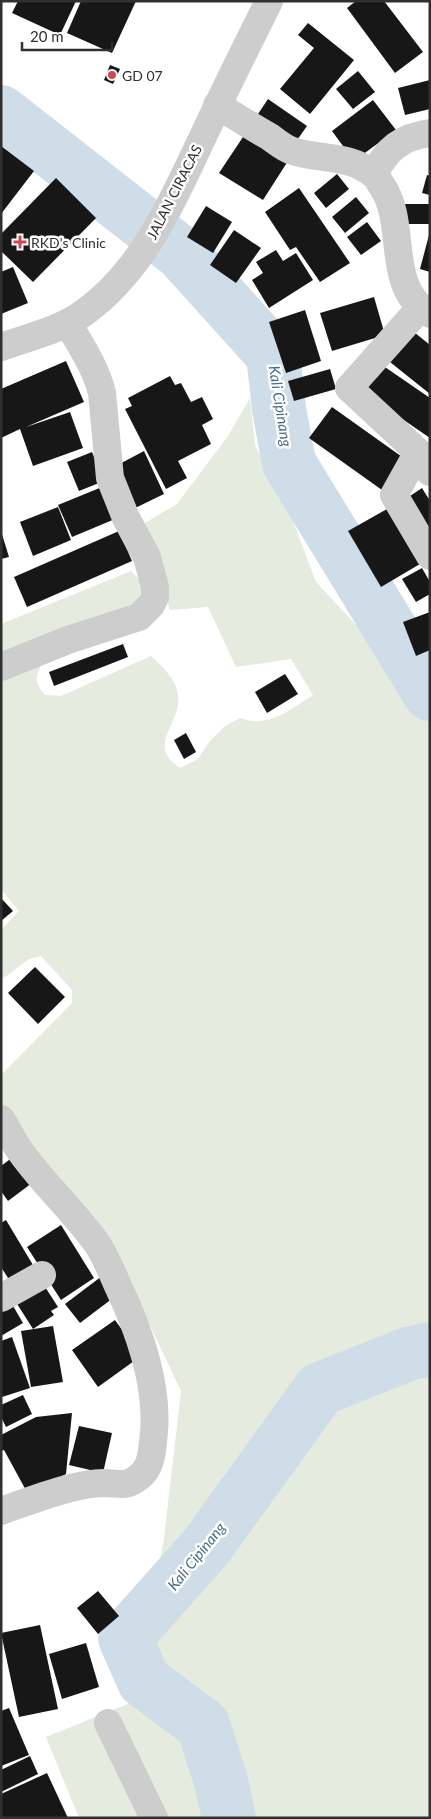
<svg xmlns="http://www.w3.org/2000/svg" width="431" height="1819" viewBox="0 0 431 1819" font-family="Lato,sans-serif">
	<style>
		.green { fill: #e5ebdf }
		.lines { fill: none; stroke-linecap: round; stroke-linejoin: round }
		.river { stroke: #cedde8; stroke-width: 54 }
		.building { fill: #171717 }
		.minor { stroke: #cdcdcd; stroke-width: 28 }
		.poi-dot { fill: #cf4950; stroke: #fff; stroke-width: 2 }
		.labels { text-anchor: middle; dominant-baseline: central; stroke-width: 5; stroke-linejoin: round; paint-order: stroke }
		.poi-label { font-size: 14px; fill: #303030; stroke: #fff; text-anchor: start }
		.street-label { font-size: 14px; fill: #303030; stroke: #fff }
		.water-label { font-size: 15px; font-style: italic; fill: #486d88; stroke: #fff }
	</style>
	<rect width="100%" height="100%" fill="#fff"/>
	<path class="green" d="M250 398 255 445 293 521 316 582 374 644 421 679 430 677V1818H79L46 1737 135 1701 164 1538 181 1391 121 1264 1 1111V1075L72 1003V990L41 956 29 959 1 980V930L19 911 1 889V624L131 571 143 583 138 603 42 663C35 678 34 682 45 695L61 696 151 656C165 669 181 684 178 705 174 729 149 748 180 768L197 760 210 741 224 727 240 718C269 728 290 710 313 695L291 659 236 667 208 607 170 610 143 524 177 504 228 436Z"/>
	<g class="lines">
		<g class="river">
			<polyline points="1,112 181,253 273,355 279,409 289,463 430,694"/>
			<polyline points="229,1818 221,1781 203,1725 144,1681 125,1638 206,1547 320,1389 408,1354 430,1349"/>
		</g>
	</g>
	<g class="building">
		<polygon points="18,1 76,1 60,35 12,13"/>
		<polygon points="81,1 136,1 112,53 67,33"/>
		<polygon points="356,1 384,1 423,52 395,73 347,8"/>
		<polygon points="308,23 354,60 310,114 280,89 314,48 298,35"/>
		<polygon points="110,65 120,69 113,84 104,80"/>
		<polygon points="358,71 375,92 353,109 336,89"/>
		<polygon points="430,80 430,109 405,115 398,88"/>
		<polygon points="268,99 307,126 295,143 256,117"/>
		<polygon points="373,100 396,130 354,161 332,131"/>
		<polygon points="245,134 288,161 263,200 219,173"/>
		<polygon points="1,146 34,171 1,214"/>
		<polygon points="337,174 349,189 326,208 314,193"/>
		<polygon points="427,175 430,176 430,195 422,193"/>
		<polygon points="56,178 96,218 33,282 1,251 1,234"/>
		<polygon points="299,188 350,263 320,282 296,247 290,250 265,212"/>
		<polygon points="356,197 369,213 345,233 332,217"/>
		<rect x="399" y="204" width="31" height="20"/>
		<polygon points="206,206 232,222 213,253 187,237"/>
		<polygon points="367,222 381,241 361,255 347,237"/>
		<polygon points="234,230 261,248 236,283 210,265"/>
		<polygon points="429,235 430,235 430,272 420,269"/>
		<polygon points="276,250 283,261 296,253 313,280 269,308 252,280 263,273 256,262"/>
		<polygon points="13,267 28,303 1,314 1,272"/>
		<polygon points="374,297 385,335 332,351 320,313"/>
		<polygon points="305,310 321,361 286,373 269,322"/>
		<polygon points="409,328 430,345 430,394 385,358"/>
		<polygon points="66,361 84,402 26,427 70,412 83,448 33,466 20,429 1,438 1,389"/>
		<polygon points="382,365 430,398 430,438 363,392"/>
		<polygon points="330,369 336,389 294,401 288,381"/>
		<polygon points="170,376 175,385 181,383 191,402 202,397 213,419 202,425 211,444 178,461 187,478 166,489 125,409 132,406 128,398"/>
		<polygon points="332,407 405,459 382,490 309,438"/>
		<polygon points="144,451 164,494 129,511 112,468"/>
		<polygon points="92,452 104,481 79,491 67,462"/>
		<polygon points="102,487 115,519 72,537 58,505"/>
		<polygon points="422,488 430,501 430,532 410,496"/>
		<polygon points="58,507 71,540 33,556 20,522"/>
		<polygon points="387,509 420,564 381,587 348,531"/>
		<polygon points="1,531 9,557 1,559"/>
		<polygon points="119,531 132,561 27,607 14,577"/>
		<polygon points="422,568 430,582 430,594 416,602 402,579"/>
		<polygon points="430,612 430,650 416,656 403,622"/>
		<polygon points="123,644 128,657 54,686 49,672"/>
		<polygon points="285,674 298,694 267,713 255,692"/>
		<polygon points="186,733 196,752 184,759 174,740"/>
		<polygon points="1,898 13,911 1,921"/>
		<polygon points="35,967 65,997 38,1024 8,993"/>
		<polygon points="17,1154 36,1180 8,1201 1,1191 1,1166"/>
		<polygon points="6,1220 36,1270 12,1284 1,1267 1,1223"/>
		<polygon points="61,1225 94,1278 61,1300 27,1247"/>
		<polygon points="102,1276 117,1295 80,1323 65,1304"/>
		<polygon points="40,1279 58,1307 51,1311 54,1315 33,1329 12,1296"/>
		<polygon points="9,1299 23,1323 1,1336 1,1303"/>
		<polygon points="115,1320 141,1356 98,1387 72,1350"/>
		<polygon points="53,1326 63,1382 31,1387 21,1331"/>
		<polygon points="12,1337 30,1388 2,1397 1,1341"/>
		<polygon points="23,1395 32,1414 6,1427 1,1417 1,1405"/>
		<polygon points="72,1413 66,1474 28,1494 4,1450 1,1451 1,1435 36,1417"/>
		<polygon points="79,1426 112,1433 103,1473 69,1465"/>
		<polygon points="98,1591 119,1616 98,1634 77,1608"/>
		<polygon points="40,1625 58,1709 19,1717 1,1633"/>
		<polygon points="86,1643 99,1687 62,1699 49,1654"/>
		<polygon points="9,1708 29,1755 1,1766 1,1711"/>
		<polygon points="30,1756 38,1774 1,1792 1,1770"/>
		<polygon points="47,1773 68,1818 1,1818 1,1794"/>
	</g>
	<g class="lines">
		<g class="minor">
			<path d="M217 105C235 116 252 127 270 137 277 142 285 149 293 151 320 160 348 154 373 174 377 176 379 182 382 186 408 224 384 287 430 314"/>
			<path d="M374 174C387 149 401 137 430 133"/>
			<polyline points="421,307 349,388 418,452 430,472"/>
			<path d="M1 347C29 337 61 330 85 312 148 266 176 192 209 124 228 83 249 42 269 1"/>
			<polyline points="418,452 394,495 430,556"/>
			<path d="M1 667 68 640 139 617 151 605 155 597V587L147 557 126 518 110 478 102 393C96 368 81 346 68 323"/>
			<path d="M1 1119C7 1128 12 1139 18 1148 41 1182 74 1211 98 1245 106 1258 112 1272 118 1286 138 1328 158 1384 154 1432 152 1448 153 1466 139 1477 125 1488 119 1483 104 1483 74 1483 30 1501 1 1511"/>
			<polyline points="1,1298 42,1275"/>
			<polyline points="108,1723 154,1818"/>
		</g>
	</g>
	<g class="poi-dot">
		<circle cx="112" cy="75" r="5"/>
		<path d="M17.5 234.5h5v5h5v5h-5v5h-5v-5h-5v-5h5z"/>
	</g>
	<g class="labels">
		<g class="poi-label">
			<text x="122" y="75">GD 07</text>
			<text x="31" y="242">RKD's Clinic</text>
		</g>
		<g class="street-label">
			<text transform="translate(174 192) rotate(-63)">JALAN CIRACAS</text>
		</g>
		<g class="water-label">
			<text transform="translate(281 406) rotate(81)">Kali Cipinang</text>
			<text transform="translate(196 1556) rotate(-51)">Kali Cipinang</text>
		</g>
	</g>
	<rect width="431" height="1819" fill="none" stroke="#303030" stroke-width="5"/>
	<path d="M22 42v8h90v-8" fill="none" stroke="#303030" stroke-width="2.5"/>
	<text x="30" y="42" font-size="15" fill="#303030" stroke="#ffffff" stroke-width="4" paint-order="stroke">20 m</text>
</svg>
